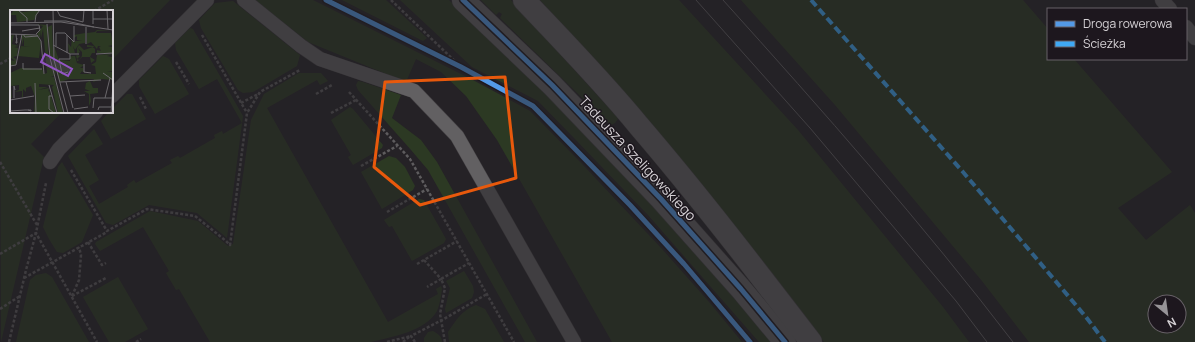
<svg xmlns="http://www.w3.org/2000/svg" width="1195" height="342" viewBox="0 0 1195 342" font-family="Manrope,sans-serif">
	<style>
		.green { fill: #2c3923; fill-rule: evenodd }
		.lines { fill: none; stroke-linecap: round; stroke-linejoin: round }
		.lane-casing { stroke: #423f42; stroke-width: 15 }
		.secondary-casing { stroke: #423f42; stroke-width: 23 }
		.path { stroke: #5e5c5e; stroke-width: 2.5; stroke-dasharray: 3 2; stroke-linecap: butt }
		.lane { stroke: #626062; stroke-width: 14 }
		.secondary { stroke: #626062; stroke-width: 22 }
		.tram { stroke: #636164; stroke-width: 1 }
		.quiet { stroke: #3fa9f5; stroke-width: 4; stroke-dasharray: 8 4; stroke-linecap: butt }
		.cycleway-casing { stroke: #1d171e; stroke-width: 8 }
		.cycleway { stroke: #5399e6; stroke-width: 5 }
		.marked { fill: none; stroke: #e8590c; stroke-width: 3; stroke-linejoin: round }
		.labels { text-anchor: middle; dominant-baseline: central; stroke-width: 3; stroke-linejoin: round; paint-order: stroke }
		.street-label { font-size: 14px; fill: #d5d1d5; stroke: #1d171e }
		.inset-road { fill: none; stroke: #6b686c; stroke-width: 1 }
		.view { fill: #9255c4; fill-opacity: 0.15; stroke: #9255c4; stroke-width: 2 }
		.inset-edge { fill: none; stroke: #d5d1d5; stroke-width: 2 }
	</style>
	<rect width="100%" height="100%" fill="#252226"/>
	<g class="green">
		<polygon points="0,0 170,0 112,60 112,11 11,11 11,112 62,112 31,144 44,157 1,342"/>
		<polygon points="255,0 313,0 473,80 530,111 583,165 662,249 709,302 742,342 612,342 497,140 466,96 441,72 416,59 406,82 308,42"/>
		<polygon points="342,0 386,0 427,38 423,41"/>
		<path d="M400 0H449C504 53 560 105 613 161 668 220 720 281 773 342H759L648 215 574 138 538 101 472 67Z"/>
		<polygon points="481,0 511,0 617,117 618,119 615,123 611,125 608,123 500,18 502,14 499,12 496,15"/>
		<polygon points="540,0 679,0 798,130 943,307 969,342 824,342 776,279 588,53"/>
		<path d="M741 0H1023L1048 29V59H1074L1172 172 1118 208 1146 240 1190 205 1195 213V342H1029L982 281 835 105ZM1155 302H1179V326H1155Z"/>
		<polygon points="233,1 300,55 297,66 253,92 243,93 238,90 201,28 199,20 215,3"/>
		<polygon points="190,28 193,29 243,116 227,238 197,213 149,205 113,225 106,223 68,156 94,129 103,144 85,155 99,180 89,186 99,204 128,187 127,185 134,180 136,183 172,163 170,160 178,156 180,158 215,138 214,135 222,131 223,134 242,123 217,79 199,89 176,50 175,43"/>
		<polygon points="163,56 169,59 189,94 155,114 139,86 139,80"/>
		<path d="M299 73H321L328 81 320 85 317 80 267 108 388 322 438 294 436 289 441 286 442 289C441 296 440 304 437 311 426 331 392 337 371 342H210L179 289 176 290 166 273 169 271 143 227 100 251 95 244 96 242 150 211 198 221 228 246 233 244 251 120 264 94Z"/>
		<polygon points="358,81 363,82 401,95 392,118 421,140 437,162 537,342 525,342 428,170 411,150 358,90 356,85"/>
		<polygon points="127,94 132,94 146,119 111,139 101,121 109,112 112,112 112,109"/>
		<polygon points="350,107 353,109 383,145 382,148 353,165 348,157 351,155 331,120"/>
		<polygon points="389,156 396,158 405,167 415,186 413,190 382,209 361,172"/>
		<polygon points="62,162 93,215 82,242 63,253 57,252 49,239 43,227 58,167"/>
		<polygon points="419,199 424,200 446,239 444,243 412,261 392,226 389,227 384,220"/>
		<polygon points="464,271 473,286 474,292 472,298 446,313 445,309 450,288 446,281"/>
		<polygon points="46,273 52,277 89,342 16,342 30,280 36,275"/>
		<polygon points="118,277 148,329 125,342 109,342 83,297"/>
		<path d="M476 305 485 309 504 342H449L448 332C457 319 461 311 476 305Z"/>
		<path d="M433 331C438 334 442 336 442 342H424V338L428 332Z"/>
	</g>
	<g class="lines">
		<defs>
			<g id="lane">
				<polyline points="244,0 301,46 320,59 414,91 457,136 574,342"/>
				<polyline points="1162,0 1170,9"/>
				<polyline points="1186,27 1195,38"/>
				<polyline points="112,96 207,0"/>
				<polyline points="50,162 59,149 96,112"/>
			</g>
			<g id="secondary">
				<polyline points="463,0 552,85 661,199 741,289 785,342"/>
				<path d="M524 0C563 41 603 82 639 126 699 196 755 269 811 342"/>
			</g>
		</defs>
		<use href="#lane" class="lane-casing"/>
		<use href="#secondary" class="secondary-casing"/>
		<g class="path">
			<polyline points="391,0 461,67"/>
			<polyline points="94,11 113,0"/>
			<polyline points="202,35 247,113"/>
			<polyline points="176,62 189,84"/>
			<polyline points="0,64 11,58"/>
			<polyline points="349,92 410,159 514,342"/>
			<polyline points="316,94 332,85"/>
			<polyline points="140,97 146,109"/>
			<polyline points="241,103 260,93"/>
			<polyline points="331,113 356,100"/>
			<polyline points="0,162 37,225"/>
			<polyline points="361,166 397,146"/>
			<polyline points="71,170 107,231 147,209 195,216 226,241 230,245 247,113 260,92 300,70"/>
			<polyline points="387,212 427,189"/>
			<polyline points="88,242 102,265 106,263"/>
			<polyline points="0,254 36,233 97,342"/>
			<polyline points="424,260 441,279 427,287"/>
			<polyline points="417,264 457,241"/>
			<polyline points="24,278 107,232"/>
			<polyline points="72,296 79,280 81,255 79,247"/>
			<polyline points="72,296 106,278"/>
			<polyline points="0,309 20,296"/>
			<polyline points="9,342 26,270 36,233 46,183"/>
			<polyline points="136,342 141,339"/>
			<polyline points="387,342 411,336"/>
			<polyline points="403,342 409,337"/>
			<polyline points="415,342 411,336 442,320 487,294"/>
			<polyline points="445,342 440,314 445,288 441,279 469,263"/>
		</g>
		<use href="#lane" class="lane"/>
		<use href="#secondary" class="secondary"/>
		<g class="tram">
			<polyline points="696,0 810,128 956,301 987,342"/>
			<path d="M723 0C823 111 922 223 1013 342"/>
		</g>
		<polyline class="quiet" points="811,0 963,172 1086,317 1105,342"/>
		<defs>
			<g id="cycleway">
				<polyline points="326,0 461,67 533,106 630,205 684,264 750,342"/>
				<polyline points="463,0 552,85 661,199 741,289 785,342"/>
			</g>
		</defs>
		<use href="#cycleway" class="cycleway-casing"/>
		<use href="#cycleway" class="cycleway"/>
	</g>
	<path d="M0 0H1195V342H0ZM505 77 516 178 420 205 374 167 385 82Z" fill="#252226" fill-opacity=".55" fill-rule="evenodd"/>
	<path class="marked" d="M505 77 516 178 420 205 374 167 385 82Z"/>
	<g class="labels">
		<g class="street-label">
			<text transform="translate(638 158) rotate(47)">Tadeusza Szeligowskiego</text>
		</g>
	</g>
	<g transform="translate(10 10)">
		<rect width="103" height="103" fill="#252226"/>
		<path d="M4 0 13 2 30 0 24 10 7 12 6 5H0ZM25 14 37 15 38 42 44 66 41 67H44L53 103H48L42 77 44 75 29 74V77H38L28 80 39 78 38 82 39 80 46 103H24L25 87 21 76 16 78V82L13 79V87H12V81L4 82 9 80V75L1 76 2 88H0V63L11 58 32 59 34 64 37 63 33 19 31 28V21L30 28 27 24 33 16ZM42 15 43 40 45 56 44 36 49 50V60L50 50 60 51V46L64 48 61 46H65L67 53 74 55 70 58H73L74 63 72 61 70 64H86L85 56 81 55 86 52 87 45 103 44 97 46 102 47V61L97 62H103V70L92 69 83 72 84 69H59L50 72 46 61 45 66 40 42 38 17ZM87 20 101 21H87L86 23H101L103 35 98 36 102 37 103 43H87V40L91 41 89 37 91 36H88L87 39 81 32 77 34V23L85 22ZM75 23V33L69 34 65 40 63 36 65 43H59L58 33 61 37 62 30 65 33V31H72L67 30V26L64 28V25ZM12 24 27 26 31 32 29 48 8 46 11 36 21 37 14 36V28L12 35ZM3 25H4L2 34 9 36 4 37 8 38 7 46 3 47 6 49V55L0 56V50L5 51 0 47V26ZM69 35 74 40 83 37H77V35L84 36 83 38H84L85 39V43H82L84 39 80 47 85 50 81 53 80 47H72L68 51H67V49L66 46 67 45 70 46 67 49 69 50 72 46V42L68 38 70 42 67 44V38ZM80 71 83 78H88V83L80 84 81 91 79 96V84L74 81H80L75 79 76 73Z" fill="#2c3923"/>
		<path class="inset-road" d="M8 0 17 8V12M9 0H24M43 0 44 50 58 103M47 0 50 6 73 12 74 0M83 0V14M97 0 98 19M83 9H103M34 11H56L84 17M25 12 26 5 30 0M0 13 51 12 103 20M37 14 40 48 54 103M0 15H29L30 20 26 24M76 17V34M12 21 30 18M46 23H55L64 32V16M0 24 27 25 31 31 34 64M6 24 7 33H6L7 28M13 24 15 27 28 26M43 35 60 44H69M46 36V23M57 43V25M86 44 103 43M13 53V59H32M74 54V62L81 63M0 56 6 55 12 24M58 62 52 64 49 49H60V44M93 63 103 70M50 72 91 70M56 72 60 86 75 85M25 73 26 103M39 75 47 103M42 86H39V99L44 103M60 86 63 98M4 88V76L5 80M95 88 100 68M0 90 24 86M83 98 84 88H103M64 99 78 97M88 100 89 97H101M0 101 15 100H21V101L18 100M101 103 103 74"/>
		<path class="view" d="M35 44 62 59 58 66 31 52Z"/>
		<rect width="103" height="103" class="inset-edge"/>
	</g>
	<rect x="1047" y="8" width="140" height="52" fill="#1d171e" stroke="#676167"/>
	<rect x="1055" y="21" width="20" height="6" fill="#5399e6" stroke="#676167"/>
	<text x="1083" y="28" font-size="12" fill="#d5d1d5">Droga rowerowa</text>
	<rect x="1055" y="41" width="20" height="6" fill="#3fa9f5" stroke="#676167"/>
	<text x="1083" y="48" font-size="12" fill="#d5d1d5">Ścieżka</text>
	<g transform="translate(1167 314) rotate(151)"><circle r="19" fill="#1d171e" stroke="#676167"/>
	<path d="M0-3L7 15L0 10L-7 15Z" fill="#979498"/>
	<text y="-6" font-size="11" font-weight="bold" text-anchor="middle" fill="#d5d1d5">N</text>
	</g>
</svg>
